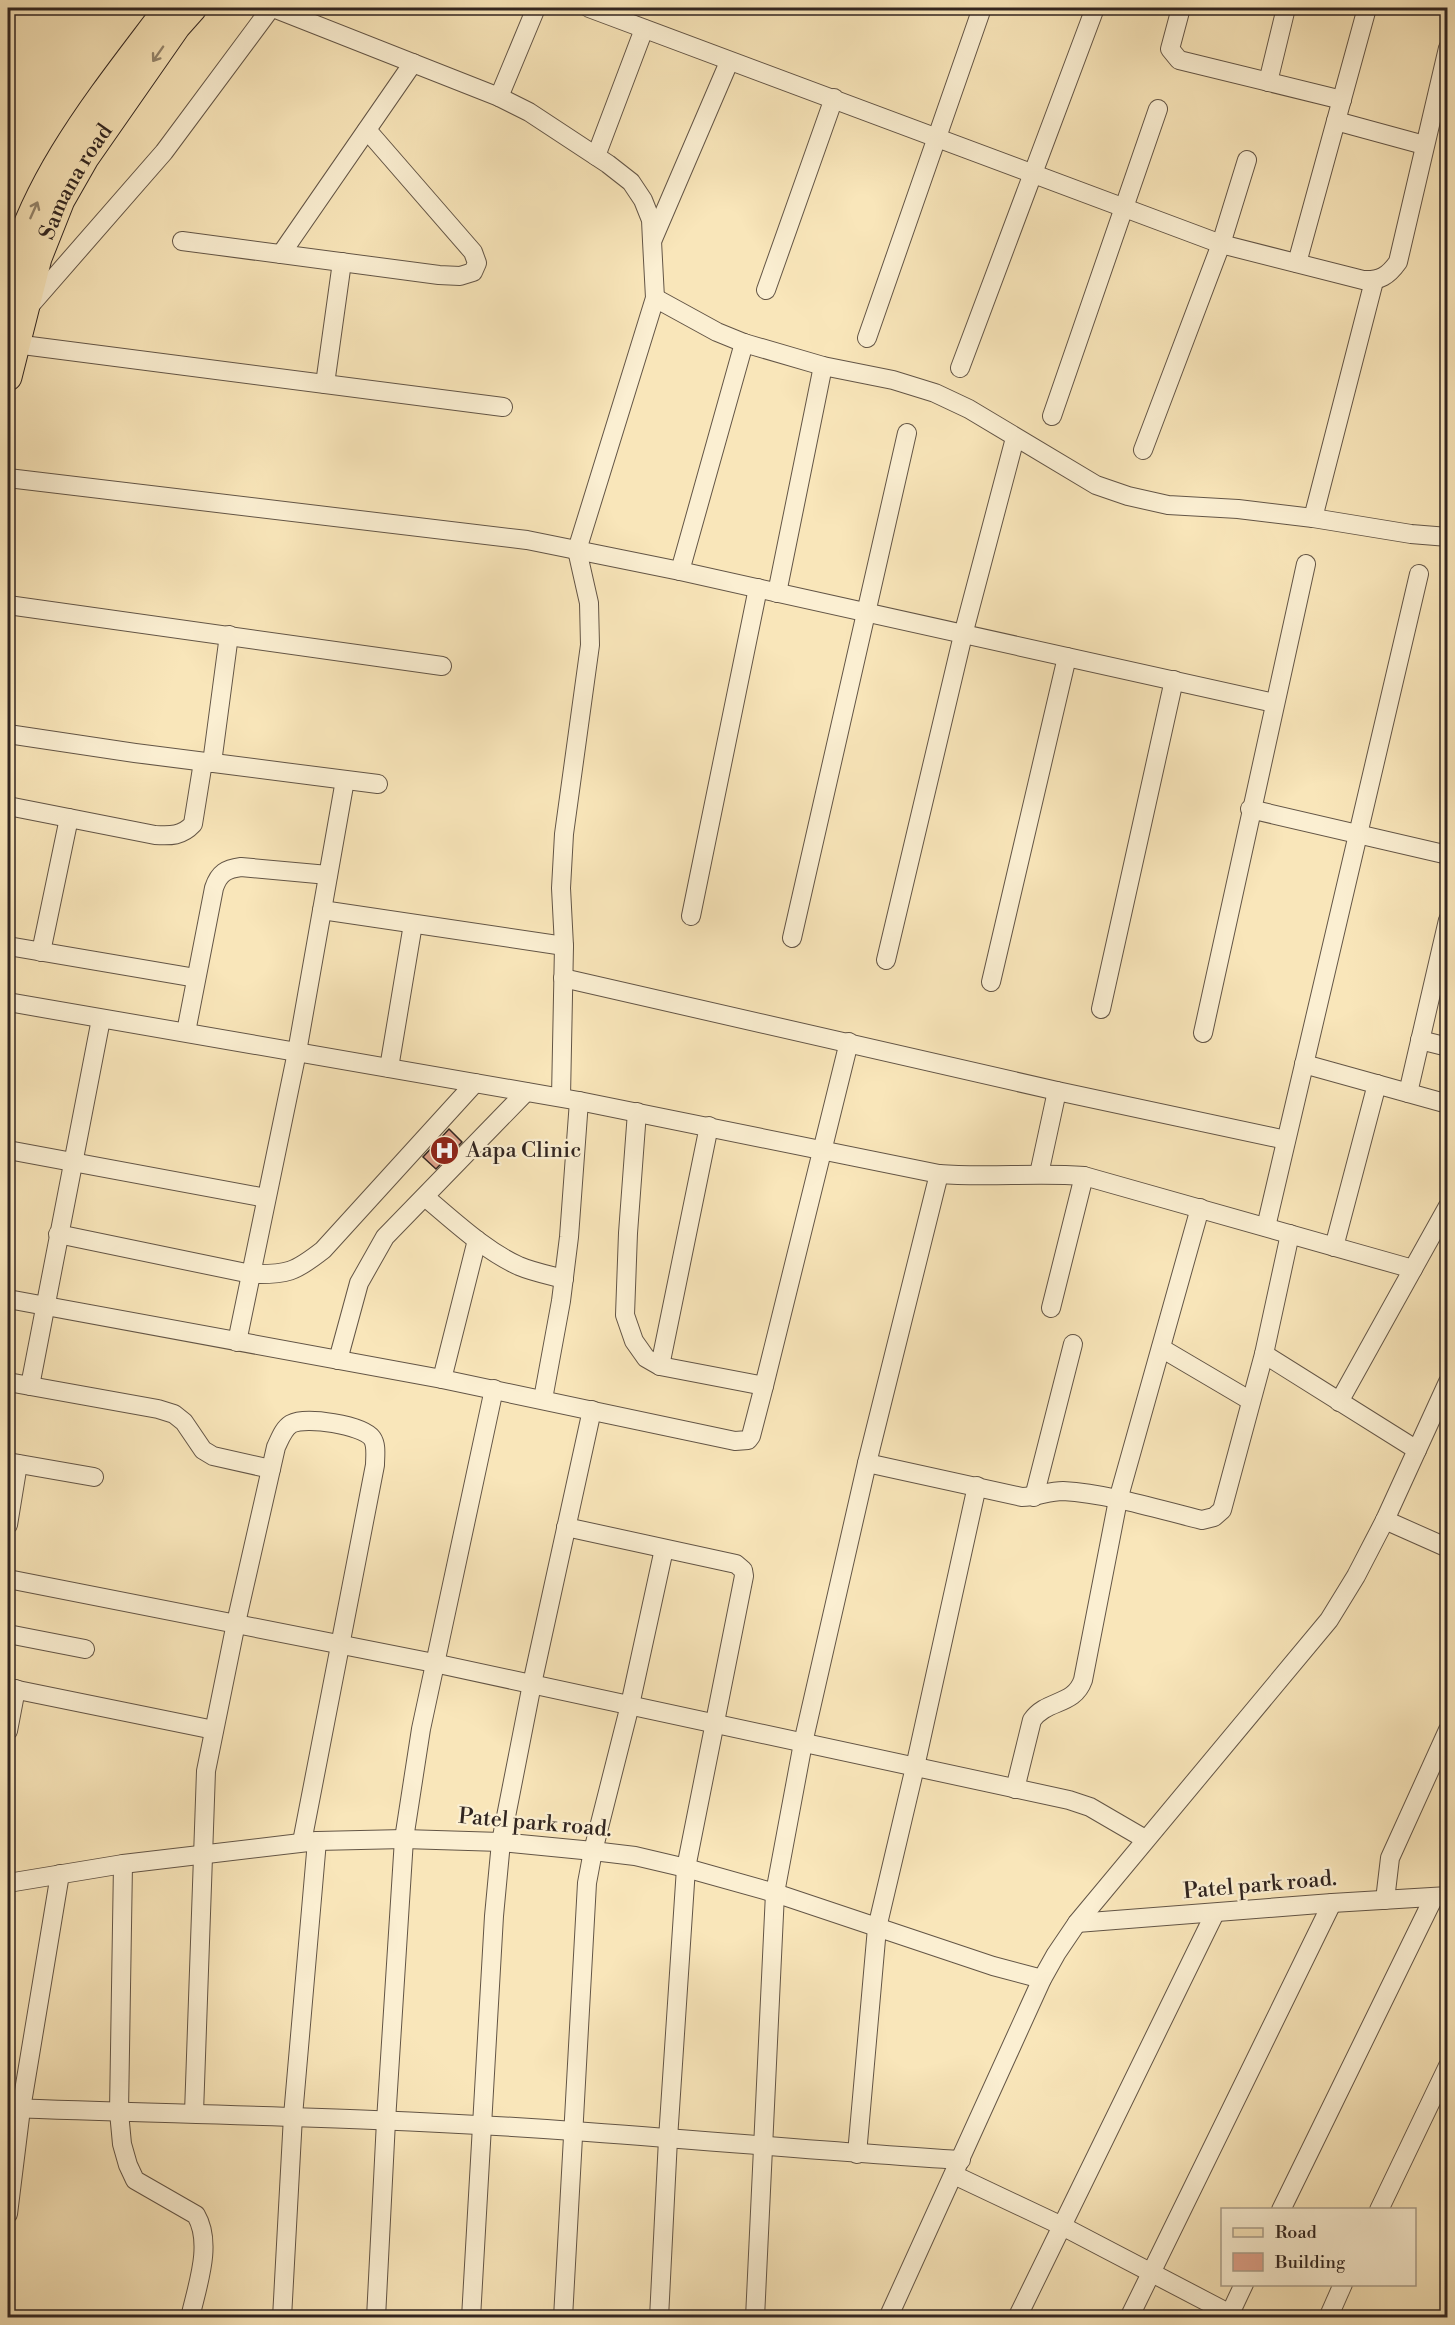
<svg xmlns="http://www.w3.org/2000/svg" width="1455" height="2325" viewBox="0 0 1455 2325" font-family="'Libre Bodoni',serif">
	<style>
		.building { fill: #dfa189; stroke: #312520; stroke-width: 1.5 }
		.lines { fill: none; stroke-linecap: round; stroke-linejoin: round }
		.street-casing { stroke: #635546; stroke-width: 20 }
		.primary-casing { stroke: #312520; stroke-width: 29 }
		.street { stroke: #fbefd2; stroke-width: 18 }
		.primary { stroke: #f9e6ba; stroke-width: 27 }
		.oneway { stroke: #95866d }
		.labels { text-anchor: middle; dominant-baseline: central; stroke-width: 4.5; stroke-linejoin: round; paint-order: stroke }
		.street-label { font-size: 22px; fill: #312520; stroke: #fbefd2 }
		.poi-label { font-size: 22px; fill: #312520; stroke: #fbefd2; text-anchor: start }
	</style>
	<rect width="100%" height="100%" fill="#f9e6ba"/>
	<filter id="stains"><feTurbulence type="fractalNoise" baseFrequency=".00333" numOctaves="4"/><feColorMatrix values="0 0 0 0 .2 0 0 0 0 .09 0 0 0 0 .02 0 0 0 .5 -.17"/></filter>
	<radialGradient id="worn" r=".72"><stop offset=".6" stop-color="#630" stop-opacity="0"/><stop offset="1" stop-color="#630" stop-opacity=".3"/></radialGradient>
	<polygon class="building" points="449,1129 462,1142 436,1169 423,1157"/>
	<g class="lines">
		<defs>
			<g id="street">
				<polyline points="273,8 499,97 529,112 608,164 631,182 643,200 651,220 652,241 655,298 577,550 589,603 590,645 564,834 561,888 564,946 561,1097"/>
				<path d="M589 8 1221 244 1363 280C1380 281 1388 276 1398 262L1448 48"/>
				<polyline points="1181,8 1170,49 1179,60 1342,100"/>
				<polyline points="1268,82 1286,8"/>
				<polyline points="499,97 536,8"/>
				<polyline points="1336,121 1424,145"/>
				<polyline points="596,156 644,29"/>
				<polyline points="653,239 729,62"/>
				<polyline points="182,241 439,275 460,276 473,272 477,263 473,252 367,130"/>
				<polyline points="281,254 413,63"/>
				<polyline points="1297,263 1367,8"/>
				<polyline points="766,290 834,98"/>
				<polyline points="655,298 717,332 744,343 823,366 893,380 935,393 969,409 1096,485 1128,496 1168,505 1238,509 1313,518 1411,534 1448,537"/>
				<polyline points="27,309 164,152 271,8"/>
				<polyline points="867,338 982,8"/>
				<polyline points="15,344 503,407"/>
				<polyline points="960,368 1095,8"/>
				<polyline points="325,384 342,262"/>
				<polyline points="1052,416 1158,109"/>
				<polyline points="1143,450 1221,244 1247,160"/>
				<polyline points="8,478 527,540 680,571 1274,703"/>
				<polyline points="1313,518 1374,281"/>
				<polyline points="680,571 744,343"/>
				<polyline points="777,593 823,366"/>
				<polyline points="8,605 442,666"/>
				<polyline points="8,734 135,753 378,784"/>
				<polyline points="212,763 229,635"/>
				<path d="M8 806 155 835C171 836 182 836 193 824L203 762"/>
				<polyline points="1250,809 1448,855"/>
				<polyline points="322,910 564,946"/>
				<polyline points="691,916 758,588"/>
				<polyline points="792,938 907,433"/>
				<polyline points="8,946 196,978"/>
				<polyline points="41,952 69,818"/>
				<polyline points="886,960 963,635 1015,438"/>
				<polyline points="563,978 1057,1091 1286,1140"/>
				<polyline points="991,982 1067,657"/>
				<path d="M8 1002 579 1101 939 1174C988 1178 1036 1172 1084 1176L1413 1269"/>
				<polyline points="1101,1009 1174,680"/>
				<path d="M186 1032 214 888C219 873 226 869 241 867L328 875"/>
				<polyline points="1203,1033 1306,564"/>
				<polyline points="1420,1040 1448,1047"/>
				<polyline points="1304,1064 1448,1104"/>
				<polyline points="389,1068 413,924"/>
				<polyline points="1408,1093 1448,920"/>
				<polyline points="637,1112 628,1233 625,1315 634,1341 646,1358 660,1366 764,1386"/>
				<polyline points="8,1150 266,1198"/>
				<polyline points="1039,1174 1057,1091"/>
				<path d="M425 1197C454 1221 484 1250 519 1266 533 1272 549 1275 564 1279"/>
				<polyline points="1266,1227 1419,574"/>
				<path d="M58 1234 251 1274C287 1275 295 1272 323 1250L475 1083"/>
				<polyline points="1334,1247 1377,1084"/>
				<polyline points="8,1299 442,1379 735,1441 748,1440 751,1436 764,1386 849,1042"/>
				<polyline points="1051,1308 1084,1176"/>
				<polyline points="237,1342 297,1052 345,780"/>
				<polyline points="1161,1348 1251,1401"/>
				<polyline points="1264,1354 1417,1450"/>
				<polyline points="338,1360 359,1283 385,1237 526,1092"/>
				<polyline points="660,1366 709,1126"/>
				<polyline points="442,1379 477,1240"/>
				<polyline points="8,1382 158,1409 174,1414 184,1422 203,1450 213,1456 271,1469"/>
				<polyline points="30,1386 101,1019"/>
				<polyline points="543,1399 561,1301 569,1237 579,1101"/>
				<polyline points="1339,1402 1448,1206"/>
				<polyline points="8,1462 94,1477"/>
				<path d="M867 1463 1022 1497C1036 1497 1049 1491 1063 1491 1110 1494 1157 1509 1202 1520L1214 1517 1222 1510 1264 1354 1290 1234"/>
				<polyline points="1034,1497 1073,1344"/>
				<polyline points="1385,1520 1448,1548"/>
				<polyline points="8,1525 18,1464"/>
				<polyline points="566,1527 736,1564 743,1570 744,1576 686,1868 668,2139 659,2318"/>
				<polyline points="8,1579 434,1663 1069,1800 1090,1807 1145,1839"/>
				<polyline points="8,1634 85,1649"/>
				<polyline points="8,1688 214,1730"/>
				<polyline points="8,1731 16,1689"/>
				<path d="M1015 1789 1032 1720C1047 1699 1074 1706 1083 1680L1118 1500 1200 1208"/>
				<path d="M123 1864 119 2112 122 2144 128 2165 135 2180 196 2215C213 2244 197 2286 190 2318"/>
				<polyline points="8,1883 123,1864 317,1841 404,1839 501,1842 593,1851 635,1856 686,1868 775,1893 993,1966 1042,1979"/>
				<polyline points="1385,1900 1390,1858 1448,1730"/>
				<polyline points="1077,1923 1332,1903 1448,1896"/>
				<path d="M8 2108C196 2115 385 2117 573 2131 702 2140 831 2152 961 2160"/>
				<path d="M194 2113 206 1771 236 1623 276 1447C280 1439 283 1429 291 1424 306 1416 362 1425 372 1438 377 1445 375 1456 375 1465L302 1842"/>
				<polyline points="857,2154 877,1928 915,1767 977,1486"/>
				<polyline points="954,2175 1062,2226 1238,2318"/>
				<polyline points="1281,2210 1434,1897"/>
				<polyline points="1379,2210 1448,2066"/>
				<polyline points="8,2214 21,2109 60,1874"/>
				<polyline points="282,2318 293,2116 317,1841"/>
				<polyline points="376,2318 386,2121 404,1839 421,1729 494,1389"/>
				<polyline points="471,2318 494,1916 501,1842 532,1684 592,1410"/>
				<polyline points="563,2318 587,1883 593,1851 630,1705 664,1549"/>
				<polyline points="755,2318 775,1893 803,1743 867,1463 939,1174"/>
				<polyline points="888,2318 1042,1979 1056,1954 1077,1923 1329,1620 1356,1576 1385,1520 1448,1382"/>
				<polyline points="1017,2318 1215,1913"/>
				<polyline points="1129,2318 1332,1903"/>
				<polyline points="1228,2318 1244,2284"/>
				<polyline points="1328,2318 1343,2284"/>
			</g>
			<g id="primary">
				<path d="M8 285C31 180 105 92 168 8"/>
				<path id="s1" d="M8 377 38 258 61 200 85 158 177 26 193 8"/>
			</g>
		</defs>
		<use href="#street" class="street-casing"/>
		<use href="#primary" class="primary-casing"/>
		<use href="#street" class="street"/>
		<use href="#primary" class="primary"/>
	</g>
	<defs><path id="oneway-shaft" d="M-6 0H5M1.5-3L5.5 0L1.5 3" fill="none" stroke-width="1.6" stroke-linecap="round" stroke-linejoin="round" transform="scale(1.5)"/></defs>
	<g class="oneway">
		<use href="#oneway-shaft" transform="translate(158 54) rotate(125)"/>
		<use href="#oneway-shaft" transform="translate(34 210) rotate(-66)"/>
	</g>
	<defs>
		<symbol id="hospital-disc" viewBox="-11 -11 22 22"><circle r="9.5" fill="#8f2418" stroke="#fbefd2"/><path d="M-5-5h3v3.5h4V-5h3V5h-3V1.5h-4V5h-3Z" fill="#fff"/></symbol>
	</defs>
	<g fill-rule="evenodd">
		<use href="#hospital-disc" x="428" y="1134" width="33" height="33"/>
	</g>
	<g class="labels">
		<g class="street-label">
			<text stroke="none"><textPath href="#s1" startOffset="208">Samana road</textPath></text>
			<text transform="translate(535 1823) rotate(5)">Patel park road.</text>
			<text transform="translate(1260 1885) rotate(-5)">Patel park road.</text>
		</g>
		<g class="poi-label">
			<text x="466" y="1150">Aapa Clinic</text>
		</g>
	</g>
	<rect width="1455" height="2325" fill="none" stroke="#f9e6ba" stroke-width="30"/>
	<rect x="9" y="9" width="1437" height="2307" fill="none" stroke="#312520" stroke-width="3"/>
	<rect x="15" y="15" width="1425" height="2295" fill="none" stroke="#312520" stroke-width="1.5"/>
	<rect x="1221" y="2208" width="195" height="78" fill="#fbefd2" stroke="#aa9e8b" stroke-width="1.5"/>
	<rect x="1233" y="2228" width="30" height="9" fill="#f9e6ba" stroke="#aa9e8b" stroke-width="1.5"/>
	<text x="1275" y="2238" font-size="18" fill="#312520">Road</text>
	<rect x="1233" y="2253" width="30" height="18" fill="#dfa189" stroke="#aa9e8b" stroke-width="1.5"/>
	<text x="1275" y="2268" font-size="18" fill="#312520">Building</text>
	<rect width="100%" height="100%" filter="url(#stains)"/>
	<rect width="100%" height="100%" fill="url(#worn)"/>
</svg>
